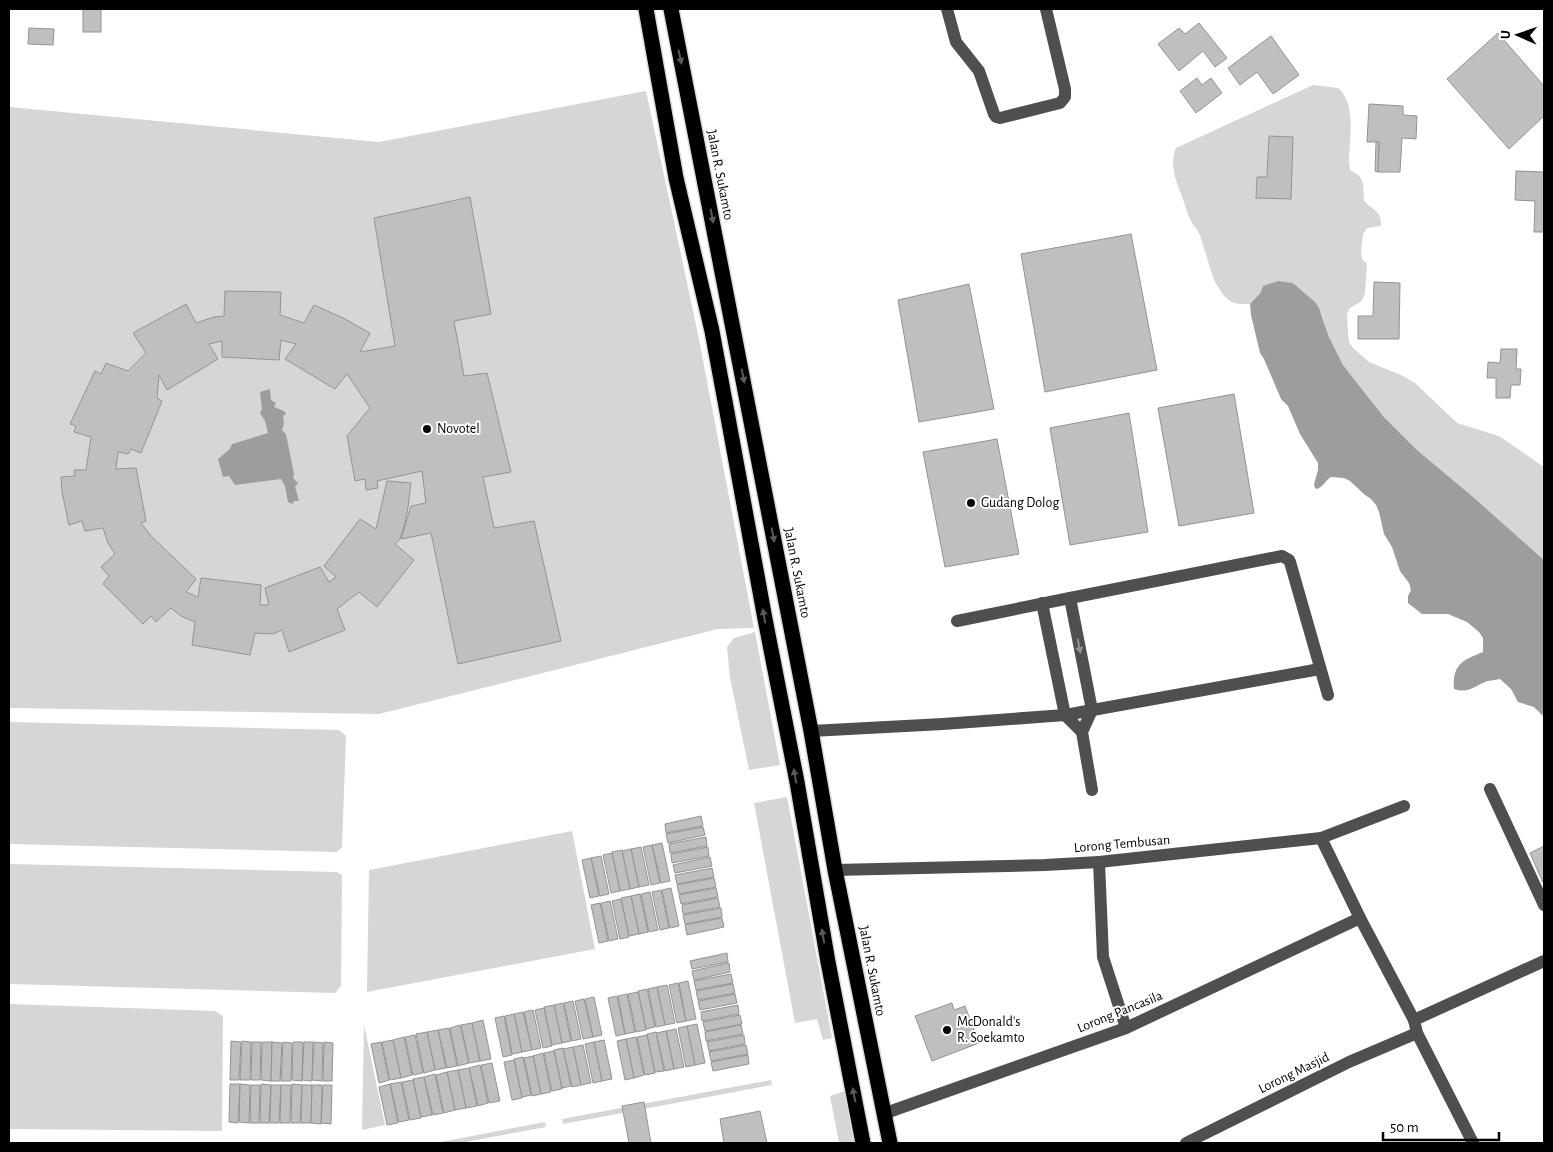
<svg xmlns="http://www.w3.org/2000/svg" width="1553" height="1152" viewBox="0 0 1553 1152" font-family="'Alegreya Sans',sans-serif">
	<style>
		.green { fill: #d6d6d6 }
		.water { fill: #9d9d9d }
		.building { fill: #bfbfbf; stroke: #939393 }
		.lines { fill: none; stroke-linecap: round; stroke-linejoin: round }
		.highway-casing { stroke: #dbdbdb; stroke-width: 18 }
		.minor { stroke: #4f4f4f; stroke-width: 12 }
		.highway { stroke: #000; stroke-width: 15 }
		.oneway { fill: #595959 }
		.oneway2 { fill: #959595 }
		.poi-dot { fill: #000; stroke: #fff; stroke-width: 2 }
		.labels { text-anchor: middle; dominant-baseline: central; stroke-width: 4; stroke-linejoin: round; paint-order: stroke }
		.street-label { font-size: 14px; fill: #000; stroke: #fff }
		.poi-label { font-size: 14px; fill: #000; stroke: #fff; text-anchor: start }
	</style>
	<rect width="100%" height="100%" fill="#fff"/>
	<g class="green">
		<path d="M1313 85 1338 88C1357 104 1349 140 1349 163L1350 170C1366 178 1363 184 1364 201 1373 210 1382 211 1381 226L1367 228 1363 234 1361 252 1362 259 1367 264 1365 293 1362 301 1350 308 1347 314 1348 335 1349 342 1353 348 1369 362 1401 375 1415 383 1457 423 1499 436 1544 467V560L1472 496 1417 450 1383 416 1343 365 1329 337 1322 315 1315 302 1293 283H1290L1263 286 1260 292 1250 304H1239L1231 302 1224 296 1216 284 1211 271 1200 235C1197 229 1194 226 1191 221 1188 216 1186 208 1184 202 1178 185 1168 166 1176 148Z"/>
		<polygon points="646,91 698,334 754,628 718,629 379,714 9,708 9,107 379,142"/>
		<polygon points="755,632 780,765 749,770 730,678 727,647 734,638"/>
		<polygon points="9,722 339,730 346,736 342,847 337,852 9,844"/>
		<polygon points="787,797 832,1038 823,1040 817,1019 795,1023 754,803"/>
		<polygon points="572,831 595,949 367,992 369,870"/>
		<polygon points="9,864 337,872 342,875 341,986 335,993 9,984"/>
		<polygon points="9,1004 215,1011 223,1016 222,1131 9,1129"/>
		<polygon points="364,1025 385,1125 362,1130"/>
		<polygon points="771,1080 772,1085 563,1124 562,1119"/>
		<polygon points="845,1091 855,1143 839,1143 830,1096"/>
		<polygon points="545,1122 546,1127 460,1143 435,1143"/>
	</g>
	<g class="water">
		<path d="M1278 281 1293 283 1315 302 1319 308 1329 337 1343 365 1383 416 1417 450 1472 496 1544 560V717L1534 707 1518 702 1511 689 1500 679C1497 680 1492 680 1488 681 1475 685 1470 694 1454 689 1452 664 1463 660 1483 652V638L1479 632 1467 622 1448 614H1422L1408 603V596L1411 590 1409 583 1400 571 1392 547 1384 534 1379 512 1376 505 1371 499 1365 495 1350 481 1344 478 1331 477C1326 480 1323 487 1317 489L1315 488 1314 484 1318 470V463L1300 434 1288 406 1281 399 1264 359 1260 353 1251 315 1250 304 1260 293 1263 286Z"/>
		<polygon points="270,389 271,400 276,403 274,407 284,411 286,414 283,416 284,424 282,430 286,434 294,474 293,478 298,483 295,487 299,501 294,501 293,504 288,502 285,486 281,479 235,485 229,476 223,477 218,459 230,449 232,444 268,433 265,421 260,413 262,409 260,392"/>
	</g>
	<g class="building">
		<rect x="83" y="9" width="18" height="23"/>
		<polygon points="1199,23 1227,58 1215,67 1203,51 1179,71 1158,44 1179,28 1185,34"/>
		<polygon points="29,28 54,29 53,45 28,44"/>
		<polygon points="1498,33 1544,86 1544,116 1509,149 1447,79"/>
		<polygon points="1271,36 1299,75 1273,94 1257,72 1240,85 1228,68"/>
		<polygon points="1197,78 1202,85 1211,78 1222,93 1196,113 1180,91"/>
		<polygon points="1369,104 1403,106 1403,115 1417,116 1416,139 1402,138 1400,172 1378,172 1379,142 1367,142"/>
		<polygon points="1269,136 1293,137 1291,199 1256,198 1257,177 1267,177"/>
		<polygon points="1376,142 1379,142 1378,172 1375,171"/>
		<polygon points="1516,171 1544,172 1544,232 1534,232 1535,201 1515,200"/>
		<polygon points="470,197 491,314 454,321 464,376 487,373 511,472 483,477 494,528 534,521 561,641 458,664 431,533 401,539 411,506 426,503 422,471 377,481 378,488 366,490 365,479 355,481 347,436 370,408 347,374 335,389 285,359 296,344 281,340 279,360 222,357 222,341 209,344 218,359 167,390 159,375 157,398 162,401 141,453 131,449 128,454 118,452 116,469 136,468 146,521 141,523 151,536 196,579 186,592 198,597 201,578 261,585 260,605 269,605 265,588 320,567 329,582 336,577 324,566 360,519 376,529 387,481 411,483 408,507 405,523 400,539 395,544 414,560 377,607 359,592 337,609 345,630 289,652 282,630 273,634 255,633 250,655 192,645 195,622 181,616 171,608 156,622 151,616 143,624 103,584 109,576 101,567 115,554 108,543 103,528 85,531 82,521 69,525 62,492 61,477 75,476 74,470 86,470 91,437 74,432 76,426 70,424 95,371 101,374 106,363 128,371 146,353 133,333 186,304 196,323 214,317 224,316 225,291 281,292 280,315 304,323 314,305 343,318 370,333 360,352 395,346 374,218"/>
		<polygon points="1131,234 1157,370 1045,392 1021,254"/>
		<polygon points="1374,282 1400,283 1399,339 1358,339 1358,316 1373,316"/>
		<polygon points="969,284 994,409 919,422 898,300"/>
		<polygon points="1501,349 1517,349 1516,369 1521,369 1520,385 1511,385 1510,398 1496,398 1496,378 1487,378 1488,362 1500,363"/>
		<polygon points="1234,394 1254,513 1179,526 1158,408"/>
		<polygon points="1129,413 1148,532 1070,545 1050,428"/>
		<polygon points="997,439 1019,554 945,567 923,452"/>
		<polygon points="701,816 703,826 666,833 665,824"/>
		<polygon points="703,827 705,835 668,843 666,834"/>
		<polygon points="706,837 707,846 670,853 669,844"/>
		<polygon points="662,843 670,881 661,883 652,845"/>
		<polygon points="652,845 660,883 651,885 643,847"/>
		<polygon points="1544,846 1544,885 1530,853"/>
		<polygon points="641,847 649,885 639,887 631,849"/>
		<polygon points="708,847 709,856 672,863 671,854"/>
		<polygon points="631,849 639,887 630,889 622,851"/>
		<polygon points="622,850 630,889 620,891 612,852"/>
		<polygon points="612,853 620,891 611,893 603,855"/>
		<polygon points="601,856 609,894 600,896 591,858"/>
		<polygon points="710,857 712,866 675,873 673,865"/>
		<polygon points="591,858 599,896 590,898 582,860"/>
		<polygon points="712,868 714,877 677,884 675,875"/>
		<polygon points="714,878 716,887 679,894 677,885"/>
		<polygon points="671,888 679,926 670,928 662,890"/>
		<polygon points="716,888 718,897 681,904 679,895"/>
		<polygon points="661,890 669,928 660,930 652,892"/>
		<polygon points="650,892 658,930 649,932 641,894"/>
		<polygon points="640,894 648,932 639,934 631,896"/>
		<polygon points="631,896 639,934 629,936 621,898"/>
		<polygon points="718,898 720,907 683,914 682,905"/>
		<polygon points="621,899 629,937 620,939 612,901"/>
		<polygon points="610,901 618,939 609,941 601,903"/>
		<polygon points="600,903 608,941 599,943 591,905"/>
		<polygon points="721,908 722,917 685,924 683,915"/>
		<polygon points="722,918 724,927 687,935 685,925"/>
		<polygon points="727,953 728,962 692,969 690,961"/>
		<polygon points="729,963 730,972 694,980 692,971"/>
		<polygon points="731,974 733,983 696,990 694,981"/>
		<polygon points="688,981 696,1019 686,1021 679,983"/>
		<polygon points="678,983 686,1021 677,1023 669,985"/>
		<polygon points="733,984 735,993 698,1000 696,991"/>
		<polygon points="667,985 675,1023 665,1025 657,987"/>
		<polygon points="657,987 665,1025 656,1027 648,989"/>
		<polygon points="647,989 655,1027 646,1029 638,991"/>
		<polygon points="638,992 646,1030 636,1032 628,994"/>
		<polygon points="627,994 635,1032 625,1034 618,996"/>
		<polygon points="735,994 737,1003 700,1010 698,1001"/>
		<polygon points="617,996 625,1034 616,1036 608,998"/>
		<polygon points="594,997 602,1035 593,1037 585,999"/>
		<polygon points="584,999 593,1037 583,1039 575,1001"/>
		<polygon points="573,1001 581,1039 572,1041 564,1003"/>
		<polygon points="563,1003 571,1041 562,1043 554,1005"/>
		<polygon points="952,1003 954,1010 965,1006 979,1043 932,1061 915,1016"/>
		<polygon points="554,1005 562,1043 552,1045 544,1007"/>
		<polygon points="738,1005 739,1014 702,1021 701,1012"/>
		<polygon points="544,1008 552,1046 543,1048 535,1010"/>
		<polygon points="533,1010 541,1048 532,1050 524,1012"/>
		<polygon points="523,1012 532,1050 522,1052 514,1014"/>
		<polygon points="514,1014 522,1052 512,1054 505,1016"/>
		<polygon points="740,1015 742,1024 705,1031 703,1022"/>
		<polygon points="504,1016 512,1055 503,1057 495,1018"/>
		<polygon points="483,1020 491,1059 480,1061 472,1023"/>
		<polygon points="472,1023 480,1061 469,1063 461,1025"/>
		<polygon points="697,1024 705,1063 695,1065 687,1026"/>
		<polygon points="460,1025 469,1063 458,1066 450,1028"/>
		<polygon points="741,1025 743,1034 706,1041 705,1032"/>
		<polygon points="687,1026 695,1065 686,1067 678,1028"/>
		<polygon points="449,1028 457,1066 447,1068 438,1030"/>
		<polygon points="676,1029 684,1067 674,1069 666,1031"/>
		<polygon points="438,1030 446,1068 435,1070 427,1032"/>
		<polygon points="666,1031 674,1069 665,1071 656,1033"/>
		<polygon points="427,1032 435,1070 424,1073 416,1034"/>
		<polygon points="656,1032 664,1071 655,1072 647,1034"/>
		<polygon points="415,1035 423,1073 413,1075 405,1037"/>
		<polygon points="647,1035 655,1073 645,1075 637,1037"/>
		<polygon points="744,1035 745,1044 709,1051 707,1042"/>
		<polygon points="404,1037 412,1075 401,1078 393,1040"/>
		<polygon points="636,1037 644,1075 634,1078 626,1039"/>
		<polygon points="626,1039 634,1078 625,1080 617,1041"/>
		<polygon points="393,1040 401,1078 390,1080 382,1042"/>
		<polygon points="604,1040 612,1079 602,1081 594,1042"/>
		<polygon points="231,1041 241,1042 239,1080 230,1080"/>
		<polygon points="242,1041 251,1042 250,1080 240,1080"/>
		<polygon points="252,1042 261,1042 260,1080 251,1080"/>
		<polygon points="262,1042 272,1042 271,1081 261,1080"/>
		<polygon points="272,1042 282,1043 280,1081 271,1081"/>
		<polygon points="283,1042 292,1043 291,1081 281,1081"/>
		<polygon points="293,1042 303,1042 302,1081 292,1080"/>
		<polygon points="304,1042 313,1042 312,1081 302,1080"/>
		<polygon points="314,1042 323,1043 322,1081 312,1080"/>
		<polygon points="324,1042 333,1043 332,1081 323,1081"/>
		<polygon points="381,1042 389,1080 379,1083 371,1044"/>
		<polygon points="594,1042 602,1081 593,1083 585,1044"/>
		<polygon points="583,1045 591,1083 581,1085 573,1047"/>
		<polygon points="746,1045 748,1054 711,1061 709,1052"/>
		<polygon points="573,1047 581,1085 572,1087 563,1049"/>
		<polygon points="563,1048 571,1086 562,1088 554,1050"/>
		<polygon points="554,1051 562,1089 552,1091 544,1053"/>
		<polygon points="543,1053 551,1092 541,1094 533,1056"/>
		<polygon points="748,1055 749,1064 713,1071 711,1062"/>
		<polygon points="533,1056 541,1094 532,1096 524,1058"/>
		<polygon points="523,1057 531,1095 522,1097 514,1059"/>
		<polygon points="514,1060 522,1098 512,1100 504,1062"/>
		<polygon points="492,1063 500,1101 489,1103 481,1065"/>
		<polygon points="480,1065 488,1103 478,1106 469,1068"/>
		<polygon points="469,1068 477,1106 466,1108 458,1070"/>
		<polygon points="458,1070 466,1108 455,1110 447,1072"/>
		<polygon points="447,1072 455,1110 444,1113 436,1075"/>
		<polygon points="435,1074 443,1113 433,1115 424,1077"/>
		<polygon points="424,1077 432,1115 421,1117 413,1079"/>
		<polygon points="413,1080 421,1118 410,1120 402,1082"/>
		<polygon points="401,1082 409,1120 399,1122 390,1084"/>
		<polygon points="230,1084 240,1084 238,1123 229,1122"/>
		<polygon points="240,1084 250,1085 249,1123 239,1122"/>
		<polygon points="261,1084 271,1085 269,1123 260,1123"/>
		<polygon points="292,1084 302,1085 300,1123 291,1123"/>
		<polygon points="390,1084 398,1123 387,1125 379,1087"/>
		<polygon points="251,1085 260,1085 259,1123 250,1123"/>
		<polygon points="271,1085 281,1085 279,1123 270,1123"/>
		<polygon points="281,1085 291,1085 290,1123 280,1123"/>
		<polygon points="302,1085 312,1085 311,1123 301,1123"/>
		<polygon points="312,1085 322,1085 321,1124 311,1123"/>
		<polygon points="323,1085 332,1085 331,1124 321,1123"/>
		<polygon points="644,1102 651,1143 629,1143 622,1106"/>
		<polygon points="760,1111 767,1143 724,1143 720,1119"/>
	</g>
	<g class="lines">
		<defs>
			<g id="highway">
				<polyline points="646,9 676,178 712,331 727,412 765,619 797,782 828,962 863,1143"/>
				<polyline points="671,9 811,731 835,870 890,1143"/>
			</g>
		</defs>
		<use href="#highway" class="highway-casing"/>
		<g class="minor">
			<polyline points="947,9 956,42 979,71 994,114 996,117 1000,118 1060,103 1065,97 1065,89 1046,9"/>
			<polyline points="1070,598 1092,710 1082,732 1092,790"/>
			<polyline points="1042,603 1065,715 1082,732"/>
			<polyline points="957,621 1070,598 1282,556 1289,560 1290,562 1328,695"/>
			<polyline points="811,731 943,724 1065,715 1320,669"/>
			<polyline points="1490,789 1544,905"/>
			<polyline points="1321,838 1360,918 1414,1020 1417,1033 1473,1143"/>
			<polyline points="1099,862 1103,957 1126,1028"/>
			<polyline points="835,870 1045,865 1099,862 1321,838 1404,806"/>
			<polyline points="1414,1020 1544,961"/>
			<polyline points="883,1114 1126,1028 1360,918"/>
			<polyline points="1186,1143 1349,1062 1417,1033"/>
		</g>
		<use href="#highway" class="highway"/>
	</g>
	<defs><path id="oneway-solid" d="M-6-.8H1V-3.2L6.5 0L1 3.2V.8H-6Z" transform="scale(1.25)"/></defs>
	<g class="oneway">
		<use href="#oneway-solid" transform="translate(680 57) rotate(78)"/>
		<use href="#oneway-solid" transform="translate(712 216) rotate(79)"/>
		<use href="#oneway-solid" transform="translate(743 376) rotate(79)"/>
		<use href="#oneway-solid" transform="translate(773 535) rotate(79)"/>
		<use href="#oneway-solid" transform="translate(764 616) rotate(-100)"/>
		<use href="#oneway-solid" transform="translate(795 776) rotate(-101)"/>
		<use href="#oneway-solid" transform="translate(823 936) rotate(-100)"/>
		<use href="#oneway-solid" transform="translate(854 1095) rotate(-101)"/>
	</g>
	<use class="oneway2" href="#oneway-solid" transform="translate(1079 646) rotate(79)"/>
	<g class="poi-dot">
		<circle cx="427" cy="429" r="5"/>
		<circle cx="971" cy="503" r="5"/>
		<circle cx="947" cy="1030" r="5"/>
	</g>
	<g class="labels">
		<g class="street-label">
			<text transform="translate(720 175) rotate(79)">Jalan R. Sukamto</text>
			<text transform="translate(797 573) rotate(79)">Jalan R. Sukamto</text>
			<text transform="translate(1122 844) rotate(-5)">Lorong Tembusan</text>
			<text transform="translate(872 971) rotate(79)">Jalan R. Sukamto</text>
			<text transform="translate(1120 1012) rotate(-22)">Lorong Pancasila</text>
			<text transform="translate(1294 1073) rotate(-26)">Lorong Masjid</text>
		</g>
		<g class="poi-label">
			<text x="437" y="429">Novotel</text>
			<text x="981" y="503">Gudang Dolog</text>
			<text x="957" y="1022">McDonald's<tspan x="957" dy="16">R. Soekamto</tspan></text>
		</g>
	</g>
	<rect width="1553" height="1152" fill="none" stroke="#000000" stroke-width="20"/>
	<g transform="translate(1518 35) rotate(272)" stroke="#ffffff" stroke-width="4" paint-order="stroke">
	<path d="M0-4L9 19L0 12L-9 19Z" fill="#000000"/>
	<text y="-8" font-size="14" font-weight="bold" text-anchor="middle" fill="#000000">U</text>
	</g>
	<path d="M1383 1132v8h116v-8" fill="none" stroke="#000000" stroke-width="2.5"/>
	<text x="1390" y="1132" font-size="15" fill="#000000" stroke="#ffffff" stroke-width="4" paint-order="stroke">50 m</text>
</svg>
